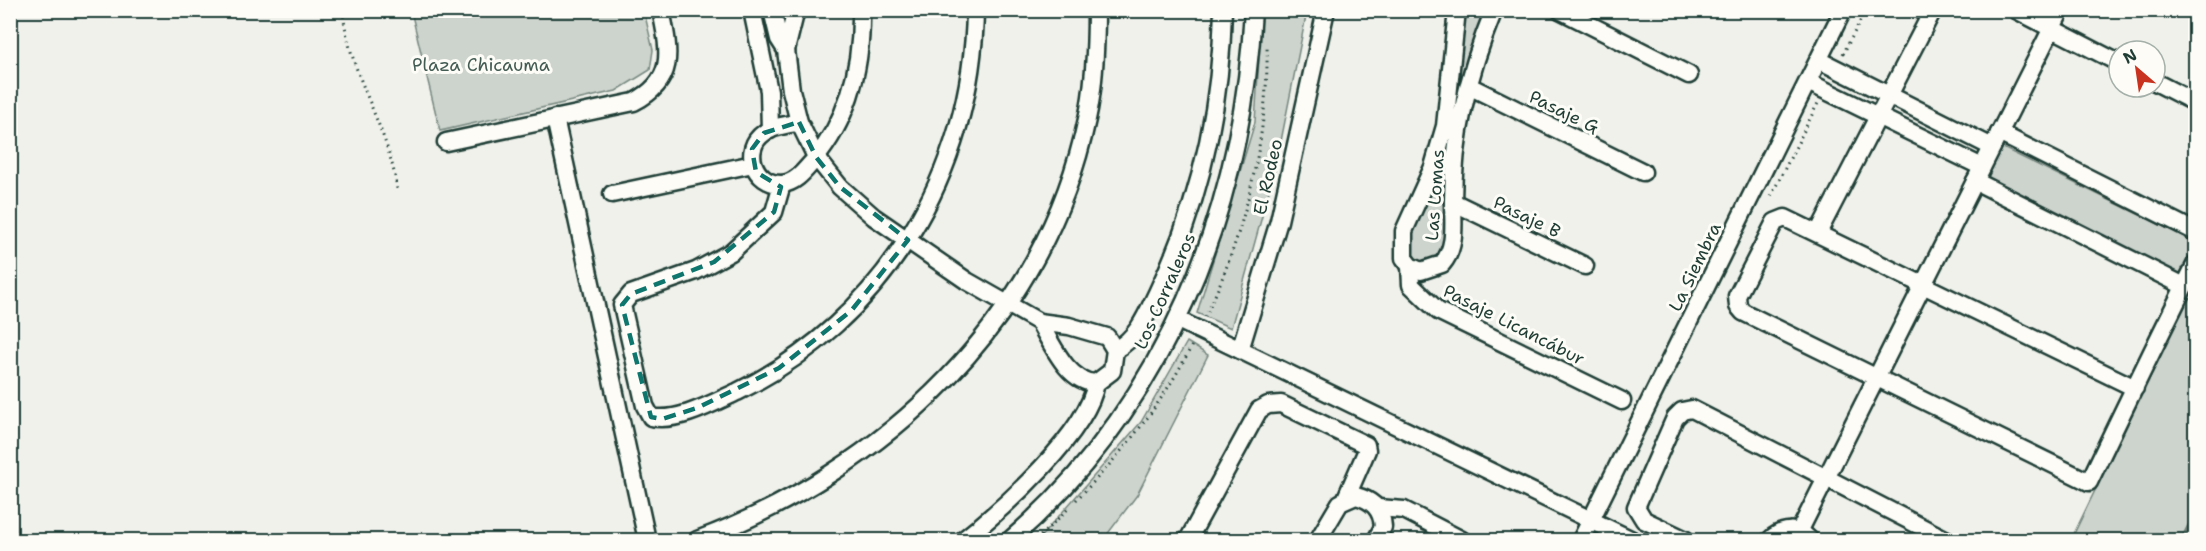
<svg xmlns="http://www.w3.org/2000/svg" width="2206" height="551" viewBox="0 0 2206 551" font-family="'Shantell Sans',sans-serif">
	<style>
		.green { fill: #cdd3cd; stroke: #768880; stroke-width: 1.5 }
		.lines { fill: none; stroke-linecap: round; stroke-linejoin: round }
		.stream { stroke: #6c8077; stroke-width: 4.5 }
		.minor-casing { stroke: #1f3d34; stroke-width: 21 }
		.path { stroke: #1f3d34; stroke-width: 3; stroke-dasharray: 1.5 4.5; stroke-linecap: butt }
		.minor { stroke: #fdfcf7; stroke-width: 16 }
		.marked { fill: none; stroke: #0f766e; stroke-width: 4.5; stroke-dasharray: 12 8; stroke-linejoin: round }
		.labels { text-anchor: middle; dominant-baseline: central; stroke-width: 6; stroke-linejoin: round; paint-order: stroke }
		.park-label { font-size: 18px; fill: #425b53; stroke: #fdfcf7 }
		.street-label { font-size: 18px; fill: #1f3d34; stroke: #fdfcf7 }
	</style>
	<rect width="100%" height="100%" fill="#f0f1eb"/>
	<filter id="ink" filterUnits="userSpaceOnUse"><feTurbulence type="fractalNoise" baseFrequency=".0167" numOctaves="2"/><feDisplacementMap in="SourceGraphic" scale="12" xChannelSelector="R" yChannelSelector="G"/><feConvolveMatrix kernelMatrix="1 2 1 2 8 2 1 2 1" color-interpolation-filters="sRGB"/></filter>
	<g filter="url(#ink)">
		<g class="green">
			<polygon points="411,11 644,11 653,50 650,70 616,91 440,131"/>
			<polygon points="1262,11 1307,11 1276,166 1231,328 1197,313 1255,122"/>
			<polygon points="1460,11 1489,11 1474,47 1448,239 1434,265 1412,263 1408,232 1436,168"/>
			<polygon points="2001,147 2195,242 2181,275 1986,178"/>
			<polygon points="2195,284 2195,539 2071,540"/>
			<polygon points="1187,342 1208,355 1137,495 1103,540 1038,540 1141,422"/>
		</g>
		<g class="lines">
			<polyline class="stream" points="2182,540 2196,513"/>
			<defs>
				<g id="minor">
					<polyline points="752,10 769,91 770,130"/>
					<path d="M772 10 779 39 786 50 791 90 799 122 816 157 840 187 874 217 967 281 1039 322 1069 326 1107 337 1115 350 1112 371 1096 383C1068 383 1052 344 1039 322"/>
					<path d="M1457 10 1445 126 1433 167 1404 231V258L1410 266 1421 271 1442 264C1457 247 1453 223 1453 202 1453 137 1469 71 1494 10"/>
					<polyline points="1560,10 1689,75"/>
					<polyline points="2016,10 2119,63"/>
					<polyline points="786,50 796,10"/>
					<polyline points="1819,60 1992,147"/>
					<polyline points="1808,82 1982,167"/>
					<polyline points="2155,82 2196,103"/>
					<polyline points="1469,86 1643,172"/>
					<polyline points="555,118 647,540"/>
					<path d="M799 122C788 125 773 126 764 133 741 149 754 185 782 184 796 183 805 170 814 160 850 117 862 66 861 10"/>
					<polyline points="1999,133 2196,232"/>
					<path d="M446 142 634 102C677 80 669 50 661 10"/>
					<polyline points="1975,181 2184,286"/>
					<path d="M782 184 774 212 731 252 696 271 631 294 622 305 645 406 651 417C677 423 713 403 737 392 883 320 973 173 975 10"/>
					<polyline points="612,194 753,164"/>
					<polyline points="1453,202 1585,266"/>
					<polyline points="1818,233 1933,10"/>
					<polyline points="1410,266 1411,285 1438,311 1622,401"/>
					<polyline points="1178,320 1632,540"/>
					<path d="M1115 350C1138 337 1146 316 1157 293 1199 205 1221 108 1223 10"/>
					<polyline points="1240,350 1279,221 1326,10"/>
					<path d="M2135 388 1785 218 1775 222 1737 296 1738 306 1743 312 2089 482C2124 409 2159 336 2196 263"/>
					<polyline points="1378,508 1404,510 1462,540"/>
					<polyline points="1799,532 2061,10"/>
					<path d="M697 540C884 471 1045 320 1087 119 1095 84 1096 46 1096 10"/>
					<path d="M963 540C1003 509 1088 432 1096 383"/>
					<path d="M1010 540C1164 407 1243 211 1253 10"/>
					<polyline points="1188,540 1259,410 1268,405 1281,404 1366,445 1367,450 1346,498"/>
					<path d="M1318 540 1340 503 1356 496C1372 500 1382 509 1383 527L1376 540"/>
					<polyline points="1581,540 1843,10"/>
					<polyline points="1686,540 1644,520 1636,507 1675,418 1682,411 1692,409 1947,540"/>
					<path d="M1770 540C1782 528 1798 527 1810 540"/>
				</g>
			</defs>
			<use href="#minor" class="minor-casing"/>
			<g class="path">
				<path d="M343 10C348 74 389 127 397 189"/>
				<polyline points="1843,54 1866,10"/>
				<polyline points="1771,196 1818,103"/>
				<path d="M1205 317C1244 238 1269 134 1267 45"/>
				<path d="M1076 500C1121 455 1164 402 1192 345"/>
				<polyline points="1036,540 1070,507"/>
			</g>
			<use href="#minor" class="minor"/>
		</g>
	</g>
	<path class="marked" d="M799 122 816 157 840 187 908 240 851 311 779 368 697 408 662 419 651 417 622 305 631 294 714 262 774 212 781 187 756 172 752 149 764 133Z"/>
	<g class="labels">
		<g class="park-label">
			<text x="481" y="65">Plaza Chicauma</text>
		</g>
		<g class="street-label">
			<text transform="translate(1564 112) rotate(26)">Pasaje G</text>
			<text transform="translate(1268 177) rotate(-77)">El Rodeo</text>
			<text transform="translate(1435 195) rotate(-86)">Las Lomas</text>
			<text transform="translate(1527 217) rotate(26)">Pasaje B</text>
			<text transform="translate(1695 267) rotate(-64)">La Siembra</text>
			<text transform="translate(1165 291) rotate(-66)">Los Corraleros</text>
			<text transform="translate(1514 325) rotate(27)">Pasaje Licancábur</text>
		</g>
	</g>
	<rect width="2206" height="551" fill="none" stroke="#fdfcf7" stroke-width="36"/>
	<rect x="18" y="18" width="2170" height="515" fill="none" stroke="#1f3d34" stroke-width="2" filter="url(#ink)"/>
	<g transform="translate(2137 69) rotate(331)"><circle r="28" fill="#fdfcf7" stroke="#a4b0a9" stroke-width="1.5"/>
	<path d="M0-4.5L10 22L0 15L-10 22Z" fill="#c8321e"/>
	<text y="-9" font-size="16" font-weight="bold" text-anchor="middle" fill="#1f3d34">N</text>
	</g>
</svg>
